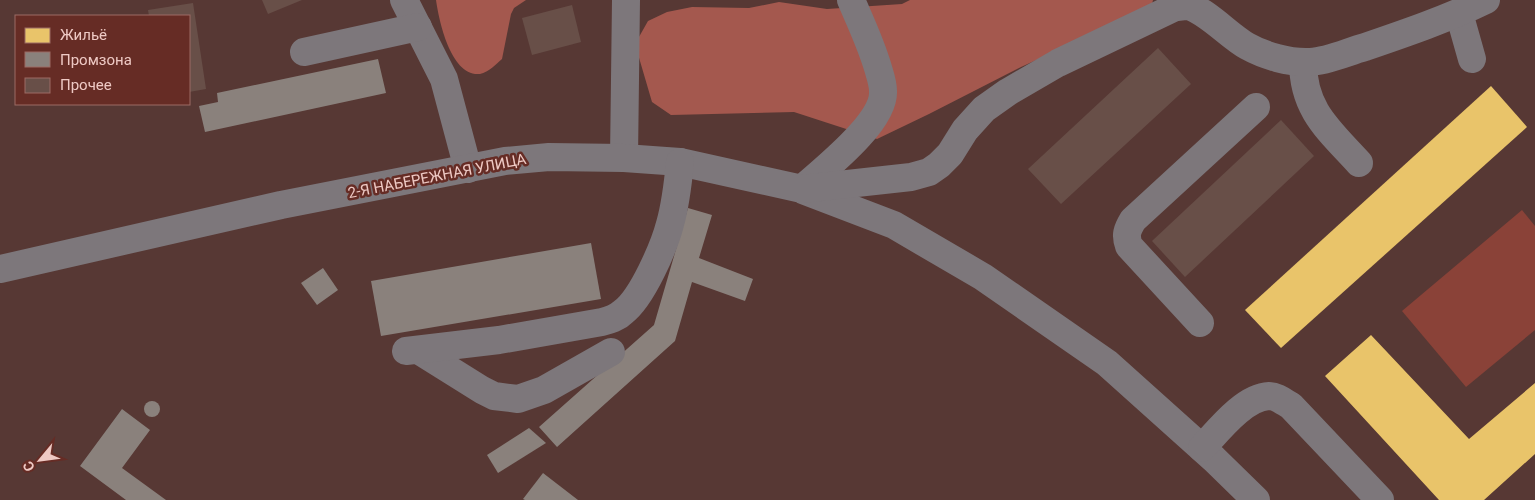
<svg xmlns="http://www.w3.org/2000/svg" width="1535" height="500" viewBox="0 0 1535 500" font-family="Roboto,sans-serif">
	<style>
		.green { fill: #8a4238 }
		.forest { fill: #a4584e }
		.homes { fill: #e9c46a }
		.industry { fill: #8a817c }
		.building { fill: #684f48 }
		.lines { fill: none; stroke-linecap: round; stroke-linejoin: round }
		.minor { stroke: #7d777b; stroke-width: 28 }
		.labels { text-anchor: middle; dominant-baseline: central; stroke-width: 5; stroke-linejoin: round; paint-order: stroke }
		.street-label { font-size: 15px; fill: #eec9c4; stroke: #662c25 }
	</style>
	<rect width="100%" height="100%" fill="#573834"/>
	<polygon class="green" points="1522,210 1535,226 1535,330 1466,387 1402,311"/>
	<g class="forest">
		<path d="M436 0H526L514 8 511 14 502 59C496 64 489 72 480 74 451 77 439 21 436 0Z"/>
		<polygon points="910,0 1153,0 1151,8 1021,67 929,114 877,139 794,112 671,115 652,102 635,44 648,21 667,12 692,7 749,8 779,2 827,9 902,4"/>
	</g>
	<g class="homes">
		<polygon points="1491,86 1527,127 1281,348 1245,310"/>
		<polygon points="1371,335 1469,439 1535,383 1535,454 1484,500 1439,500 1325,376"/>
	</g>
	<g class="industry">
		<polygon points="378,59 386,93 205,132 199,106 218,102 217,93"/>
		<polygon points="688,208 712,215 699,258 753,279 745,301 692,282 675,341 557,447 539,427 654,325"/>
		<polygon points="591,243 601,299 381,336 371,281"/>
		<polygon points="323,268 338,290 317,305 301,283"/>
		<circle cx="152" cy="409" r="8"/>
		<polygon points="122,409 150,430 122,468 166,500 126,500 80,466"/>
		<polygon points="529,428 546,443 498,473 487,455"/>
		<polygon points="543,473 578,500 525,500 523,499"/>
	</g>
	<g class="building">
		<polygon points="262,0 302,0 268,14"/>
		<polygon points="193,3 206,89 189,92 189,16 149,16 148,10"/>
		<polygon points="572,5 581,42 532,55 522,18"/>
		<polygon points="1158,48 1191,84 1061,204 1028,169"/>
		<polygon points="1281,120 1314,156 1185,277 1152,241"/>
	</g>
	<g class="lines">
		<g class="minor">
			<polyline points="404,0 444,79 468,169"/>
			<polyline points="1459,13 1472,59"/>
			<polyline points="304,52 418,27"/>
			<path d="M1303 62C1303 110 1329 130 1359 163"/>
			<polyline points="624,158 626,0"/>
			<path d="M802 189C824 169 885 122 883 91 883 83 880 75 878 68 871 44 861 23 851 0"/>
			<polyline points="805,191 894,225 983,277 1107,363 1214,459 1256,500"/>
			<path d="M0 269 281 205 505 161 549 157 624 158 680 162 802 189 911 177 929 172 939 165 950 154 965 130 984 109 1008 92 1058 63 1175 7C1179 7 1183 6 1187 6 1205 9 1230 37 1247 46 1265 56 1289 63 1310 62 1328 61 1347 52 1365 47 1406 33 1447 19 1486 0"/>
			<path d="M1200 323 1129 246C1125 235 1127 230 1133 220L1256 107"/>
			<polyline points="418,350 482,390 494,396 518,399 544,390 611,352"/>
			<path d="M406 351 499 340 602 322C610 320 617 318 623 312 642 298 664 247 670 224 676 203 678 183 680 162"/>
			<path d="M1202 448C1218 431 1244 397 1269 396 1277 396 1284 402 1291 406L1380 500"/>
		</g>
	</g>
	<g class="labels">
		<g class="street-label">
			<text transform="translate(437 176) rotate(-11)">2-Я НАБЕРЕЖНАЯ УЛИЦА</text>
		</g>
	</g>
	<rect x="15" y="15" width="175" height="90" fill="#662c25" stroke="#9c6b65"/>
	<rect x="25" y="28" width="25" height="15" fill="#e9c46a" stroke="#9c6b65"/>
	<text x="60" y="40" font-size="15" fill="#eec9c4">Жильё</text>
	<rect x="25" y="52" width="25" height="15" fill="#8a817c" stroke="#9c6b65"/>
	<text x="60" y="65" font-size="15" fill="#eec9c4">Промзона</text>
	<rect x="25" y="78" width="25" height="15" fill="#684f48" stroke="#9c6b65"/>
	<text x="60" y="90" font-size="15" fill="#eec9c4">Прочее</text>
	<g transform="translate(40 460) rotate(241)" stroke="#662c25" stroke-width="4" paint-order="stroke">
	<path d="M0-4L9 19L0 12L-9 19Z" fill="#eec9c4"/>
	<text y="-8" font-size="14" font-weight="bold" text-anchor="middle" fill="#eec9c4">С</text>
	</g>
</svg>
